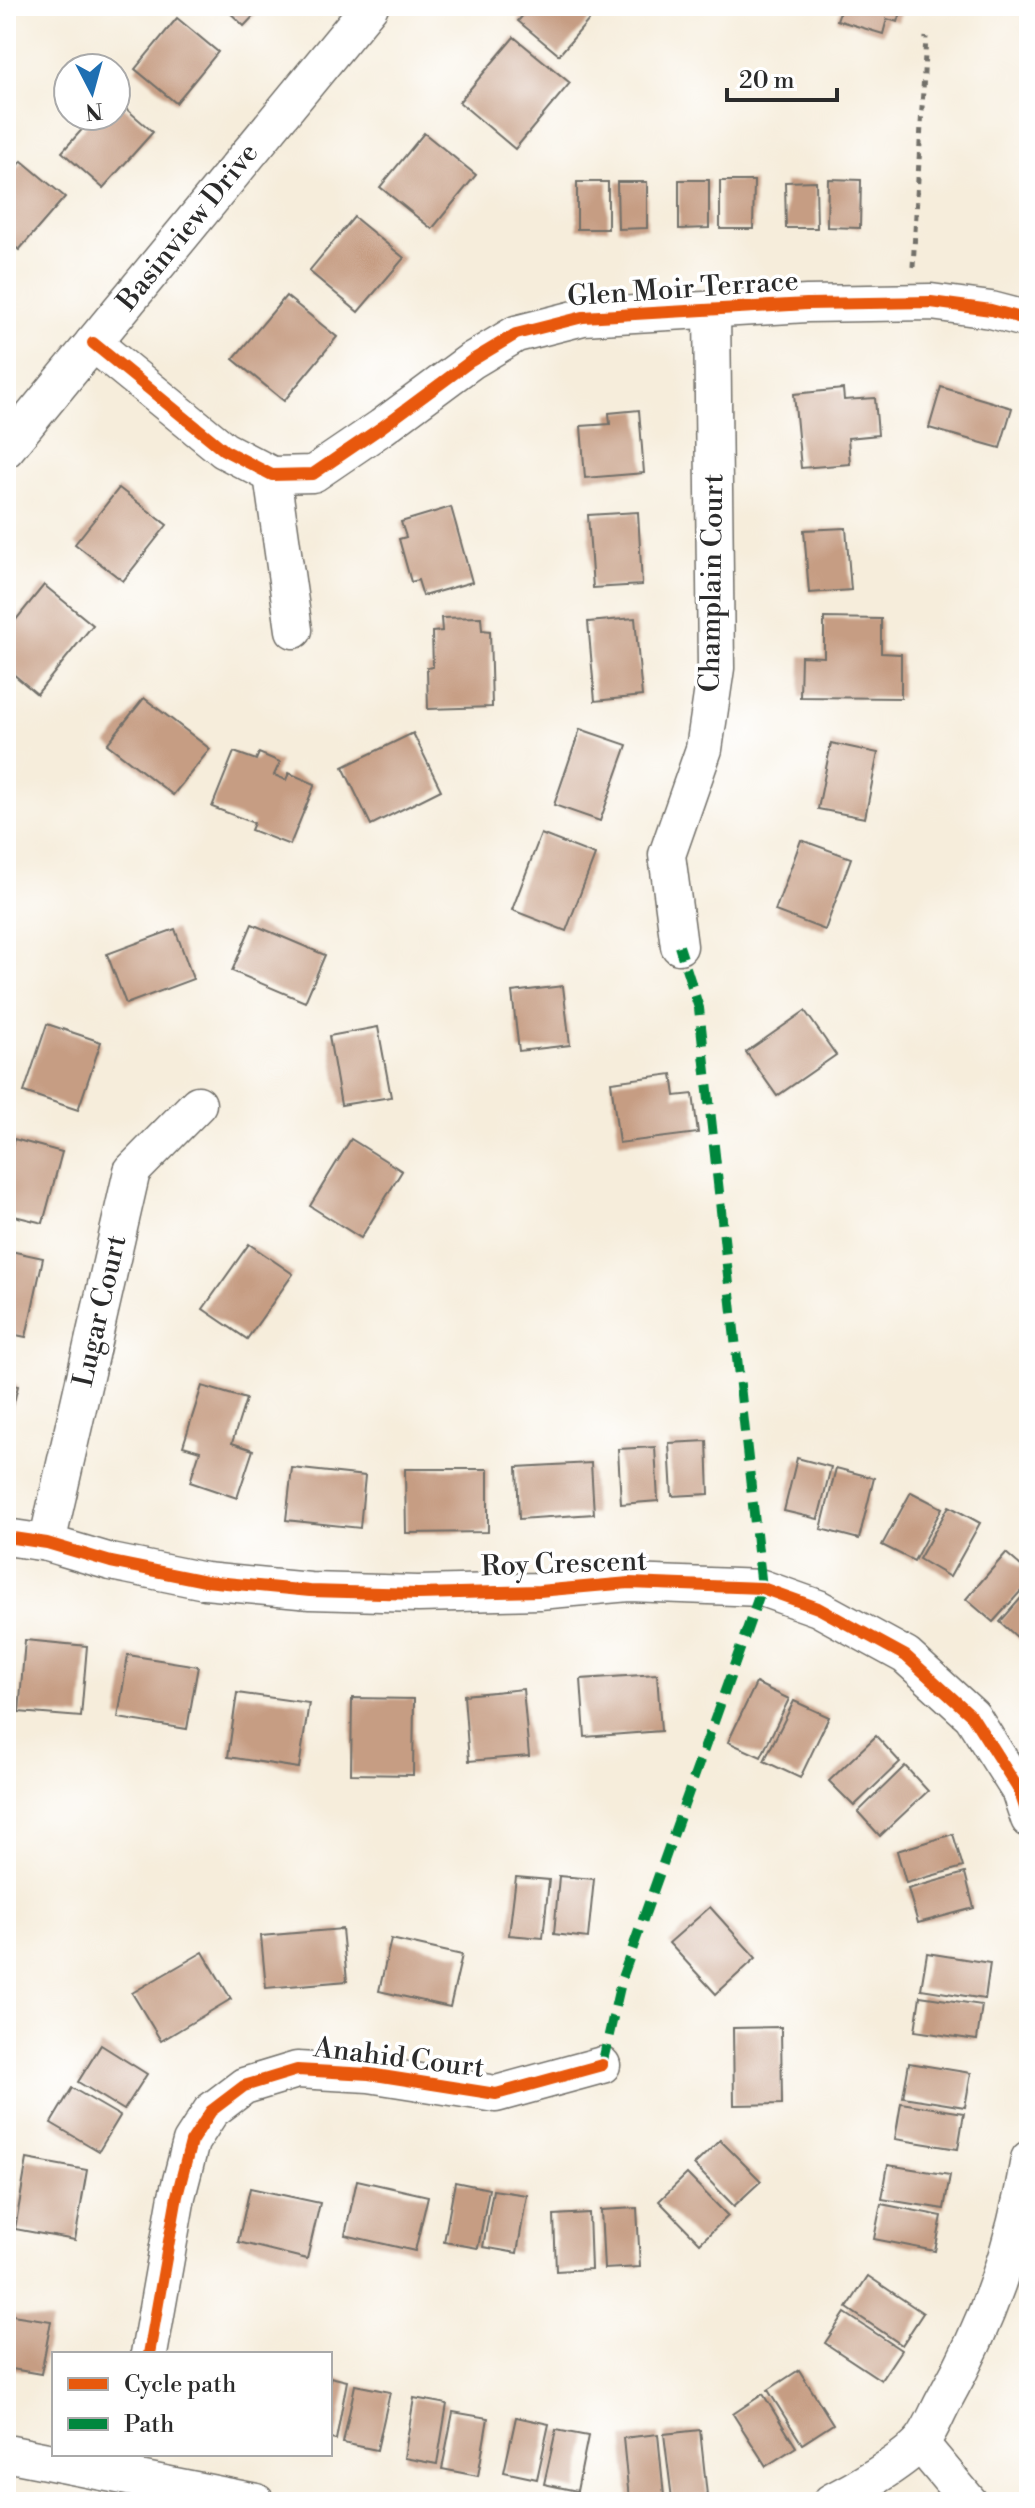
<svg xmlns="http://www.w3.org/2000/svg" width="1035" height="2508" viewBox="0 0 1035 2508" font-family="'Libre Bodoni',serif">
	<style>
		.building { fill: #c69d83 }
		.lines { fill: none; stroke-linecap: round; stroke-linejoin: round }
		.minor-casing { stroke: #726f69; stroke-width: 39 }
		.path { stroke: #726f69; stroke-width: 5; stroke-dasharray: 6 6; stroke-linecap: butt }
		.minor { stroke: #fff; stroke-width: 36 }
		.quiet { stroke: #00873e; stroke-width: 10; stroke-dasharray: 20 10; stroke-linecap: butt }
		.cycleway-casing { stroke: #fff; stroke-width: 17 }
		.cycleway { stroke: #e8590c; stroke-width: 12 }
		.labels { text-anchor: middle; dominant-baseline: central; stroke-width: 7; stroke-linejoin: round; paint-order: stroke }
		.street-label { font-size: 28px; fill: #2b2b2b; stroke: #fff }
	</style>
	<rect width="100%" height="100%" fill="#fff"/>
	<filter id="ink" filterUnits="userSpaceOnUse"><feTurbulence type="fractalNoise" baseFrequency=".0125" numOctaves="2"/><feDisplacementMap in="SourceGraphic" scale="16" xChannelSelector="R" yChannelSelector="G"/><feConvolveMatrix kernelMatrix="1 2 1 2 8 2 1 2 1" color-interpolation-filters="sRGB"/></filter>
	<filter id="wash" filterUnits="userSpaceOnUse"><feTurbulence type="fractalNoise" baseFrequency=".006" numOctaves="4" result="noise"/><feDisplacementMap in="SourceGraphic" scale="32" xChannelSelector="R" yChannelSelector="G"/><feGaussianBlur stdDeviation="1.8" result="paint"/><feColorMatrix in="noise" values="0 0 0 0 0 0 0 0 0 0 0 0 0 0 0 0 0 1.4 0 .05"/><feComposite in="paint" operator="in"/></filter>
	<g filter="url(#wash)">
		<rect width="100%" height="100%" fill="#f6eddb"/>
		<g id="blocks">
			<g class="building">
				<polygon points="223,6 263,6 244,26"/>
				<polygon points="531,6 601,6 559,55 518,21"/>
				<polygon points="842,6 903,6 898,22 887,19 883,34 837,20"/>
				<polygon points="177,18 218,52 176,103 135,69"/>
				<polygon points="514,37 570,83 515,149 459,102"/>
				<polygon points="116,100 153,132 103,188 62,152 94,116 116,116"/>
				<polygon points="424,133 476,175 432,229 380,187"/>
				<polygon points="22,161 65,197 19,250 6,239 6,180"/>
				<polygon points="828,179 861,180 860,228 827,227"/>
				<polygon points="679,180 709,180 709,228 679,229"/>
				<polygon points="720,181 754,181 753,229 720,229"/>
				<polygon points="816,181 817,228 786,228 785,182"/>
				<rect x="577" y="182" width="31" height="47"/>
				<polygon points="617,182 647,182 647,228 618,229"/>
				<polygon points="354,217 404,258 358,312 309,271"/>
				<polygon points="286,296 337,337 284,401 233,359"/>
				<polygon points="941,387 1012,408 1000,448 929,428"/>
				<polygon points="843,389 844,400 875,398 878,435 848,438 850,464 801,468 794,394"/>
				<polygon points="639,410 644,473 585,478 581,426 610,424 609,413"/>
				<polygon points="119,488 167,525 123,581 75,544"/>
				<polygon points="451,507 472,582 423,596 418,580 411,582 399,539 406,537 401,522"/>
				<polygon points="638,512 642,585 593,588 588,515"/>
				<polygon points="846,528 851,590 809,593 804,530"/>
				<polygon points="44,585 93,625 37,694 6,668 6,632"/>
				<polygon points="481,617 482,630 490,631 492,707 428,709 427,668 433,667 432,632 442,631 441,618"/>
				<polygon points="635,618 642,696 595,701 588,622"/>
				<polygon points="824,618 881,619 881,653 901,654 901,698 800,697 801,656 824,657"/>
				<polygon points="144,698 210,749 173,795 107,744"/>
				<polygon points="580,729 627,745 600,821 554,805"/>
				<polygon points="413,733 441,790 371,825 343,767"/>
				<polygon points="831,743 878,753 865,818 818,809"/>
				<polygon points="234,752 256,760 259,753 280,762 274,775 286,780 289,773 315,784 290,845 251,830 254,823 212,807"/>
				<polygon points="541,834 595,855 566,931 512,910"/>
				<polygon points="801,840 851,858 825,930 775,911"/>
				<polygon points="252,924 325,955 305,1002 232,971"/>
				<polygon points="175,929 193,979 126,1004 107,954"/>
				<polygon points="563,986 570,1045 519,1051 512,992"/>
				<polygon points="805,1011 836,1055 777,1096 746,1052"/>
				<polygon points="47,1024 101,1042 78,1110 24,1092"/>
				<polygon points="378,1027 391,1097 341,1105 329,1036"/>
				<polygon points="672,1074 675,1096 693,1094 698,1133 619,1143 611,1082"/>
				<polygon points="14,1139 62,1152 43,1223 6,1214 6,1167"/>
				<polygon points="351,1139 402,1171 361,1238 310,1206"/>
				<polygon points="249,1244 293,1274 247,1339 203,1309"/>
				<polygon points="6,1250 43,1258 26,1337 6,1333"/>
				<polygon points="6,1383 18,1386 7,1430 6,1429"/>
				<polygon points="202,1386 246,1399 232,1443 253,1450 237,1498 190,1482 200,1451 183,1446"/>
				<polygon points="707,1441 709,1494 672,1496 669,1443"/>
				<polygon points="655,1447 658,1501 621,1504 618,1449"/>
				<polygon points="797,1458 831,1467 818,1519 784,1511"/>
				<polygon points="591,1463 594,1514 519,1519 517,1467"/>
				<polygon points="292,1468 365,1476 360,1528 286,1520"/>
				<polygon points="836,1468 874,1478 859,1539 821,1529"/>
				<polygon points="405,1469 488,1469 488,1532 406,1533"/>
				<polygon points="911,1492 942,1508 914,1561 882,1545"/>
				<polygon points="949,1506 980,1523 950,1577 919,1559"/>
				<polygon points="1006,1553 1029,1573 1029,1582 993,1622 966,1599"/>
				<polygon points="1029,1589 1029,1643 1027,1646 1000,1622"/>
				<polygon points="25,1640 87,1646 81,1717 19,1712"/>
				<polygon points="128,1655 198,1666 187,1729 118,1718"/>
				<polygon points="657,1674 661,1731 585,1737 581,1679"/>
				<polygon points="756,1683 789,1699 761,1757 728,1742"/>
				<polygon points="523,1689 529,1756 469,1761 464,1695"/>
				<polygon points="237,1693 309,1703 299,1768 228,1757"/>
				<polygon points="352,1698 414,1699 413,1775 351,1774"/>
				<polygon points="794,1701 829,1717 800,1778 764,1761"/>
				<polygon points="876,1736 900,1762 854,1806 829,1781"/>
				<polygon points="905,1766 928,1791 880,1836 858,1812"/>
				<polygon points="953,1834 963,1867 906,1883 897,1851"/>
				<polygon points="965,1873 974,1908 918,1923 908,1889"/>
				<polygon points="559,1876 594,1879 588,1938 554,1934"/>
				<polygon points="516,1877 549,1880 543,1938 509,1935"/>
				<polygon points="710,1907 756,1958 716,1994 669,1943"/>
				<polygon points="342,1929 347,1981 266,1988 261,1936"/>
				<polygon points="391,1939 462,1955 450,2007 379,1991"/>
				<polygon points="203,1952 231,1999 161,2041 132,1993"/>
				<polygon points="927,1953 990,1963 985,1999 921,1989"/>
				<polygon points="920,1996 982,2005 977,2040 915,2031"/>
				<polygon points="781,2027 782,2104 734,2105 733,2028"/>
				<polygon points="101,2045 147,2074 124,2110 78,2082"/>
				<polygon points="909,2063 971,2073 965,2107 903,2097"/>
				<polygon points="72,2088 120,2116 99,2151 51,2123"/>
				<polygon points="901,2103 964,2113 958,2149 895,2139"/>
				<polygon points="720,2140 761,2181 734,2206 694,2165"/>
				<polygon points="27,2159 87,2170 75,2240 15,2229"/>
				<polygon points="888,2165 950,2175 944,2209 882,2199"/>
				<polygon points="687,2174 728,2216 700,2243 659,2201"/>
				<polygon points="357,2180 428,2196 415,2251 345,2235"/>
				<polygon points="455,2182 489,2189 478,2248 444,2242"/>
				<polygon points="250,2188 320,2203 307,2259 238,2242"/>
				<polygon points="493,2190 527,2195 517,2253 483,2247"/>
				<polygon points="881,2204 942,2216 935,2251 874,2239"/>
				<polygon points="637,2208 640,2267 604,2269 601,2210"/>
				<polygon points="589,2213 591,2269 556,2271 554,2215"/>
				<polygon points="868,2276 923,2313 902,2345 847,2308"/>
				<polygon points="845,2313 901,2350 881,2380 825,2343"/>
				<polygon points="6,2314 51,2321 41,2374 6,2368"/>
				<polygon points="799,2370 833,2424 802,2444 768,2390"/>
				<polygon points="330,2377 347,2381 336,2440 330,2439"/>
				<polygon points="355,2385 390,2392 377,2450 343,2443"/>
				<polygon points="763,2394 796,2447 766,2466 733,2414"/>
				<polygon points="414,2398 447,2404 437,2464 404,2458"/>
				<polygon points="453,2412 488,2418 478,2476 442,2469"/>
				<polygon points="516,2417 549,2424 537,2479 504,2472"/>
				<polygon points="556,2430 588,2436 577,2491 544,2484"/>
				<polygon points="700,2430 707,2495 672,2499 664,2434"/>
				<polygon points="658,2434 664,2496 629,2499 623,2438"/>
			</g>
		</g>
	</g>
	<g filter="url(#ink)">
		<use href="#blocks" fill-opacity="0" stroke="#726f69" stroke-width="2"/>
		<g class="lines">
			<defs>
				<g id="minor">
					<polyline points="93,343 224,450 272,475 313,474 382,427 471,361 516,334 583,317 807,304 931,302 991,310 1029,320"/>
					<polyline points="6,449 370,6"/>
					<polyline points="272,475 294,630"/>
					<polyline points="679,946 667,855 704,749 716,668 712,309"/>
					<polyline points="6,1537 47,1543 111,1562 205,1581 310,1591 418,1594 539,1591 629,1583 762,1588 818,1608 906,1656 972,1716 1019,1790 1029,1819"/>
					<polyline points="47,1543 132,1171 198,1104"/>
					<polyline points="149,2354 177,2196 191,2142 211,2111 244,2086 297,2070 369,2074 496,2094 602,2065"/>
					<polyline points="920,2443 969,2502"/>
					<polyline points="6,2453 256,2502"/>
					<path d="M831 2502C856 2489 899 2464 919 2444 929 2434 936 2415 943 2402 988 2322 1014 2248 1029 2159"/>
				</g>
			</defs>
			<use href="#minor" class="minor-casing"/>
			<polyline class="path" points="913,267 926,37"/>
			<use href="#minor" class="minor"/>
			<polyline class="quiet" points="602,2065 622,1978 762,1588 699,1008 679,946"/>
			<defs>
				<g id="cycleway">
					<polyline points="93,343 224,450 272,475 313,474 382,427 471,361 516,334 583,317 807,304 931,302 991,310 1029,320"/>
					<polyline points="6,1537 47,1543 111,1562 205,1581 310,1591 418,1594 539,1591 629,1583 762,1588 818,1608 906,1656 972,1716 1019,1790 1029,1819"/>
					<polyline points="149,2354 177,2196 191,2142 211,2111 244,2086 297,2070 369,2074 496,2094 602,2065"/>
				</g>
			</defs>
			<use href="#cycleway" class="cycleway-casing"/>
			<use href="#cycleway" class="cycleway"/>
		</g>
	</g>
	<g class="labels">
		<g class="street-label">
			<text transform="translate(188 227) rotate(-51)">Basinview Drive</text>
			<text transform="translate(683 289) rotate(-4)">Glen Moir Terrace</text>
			<text transform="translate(712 583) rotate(-89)">Champlain Court</text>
			<text transform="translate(100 1311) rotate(-77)">Lugar Court</text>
			<text transform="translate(564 1564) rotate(-2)">Roy Crescent</text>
			<text transform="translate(399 2058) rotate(7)">Anahid Court</text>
		</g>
	</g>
	<rect width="1035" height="2508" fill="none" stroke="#fff" stroke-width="32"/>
	<rect x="52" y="2352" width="280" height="104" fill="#ffffff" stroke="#aaaaaa" stroke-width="2"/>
	<rect x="68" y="2378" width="40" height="12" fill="#e8590c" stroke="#aaaaaa" stroke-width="2"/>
	<text x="124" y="2392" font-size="24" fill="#2b2b2b">Cycle path</text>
	<rect x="68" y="2418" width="40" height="12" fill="#00873e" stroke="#aaaaaa" stroke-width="2"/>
	<text x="124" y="2432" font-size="24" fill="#2b2b2b">Path</text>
	<g transform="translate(92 92) rotate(174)"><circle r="38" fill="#ffffff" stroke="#aaaaaa" stroke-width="2"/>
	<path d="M0-6L14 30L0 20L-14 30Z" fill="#1f6fb2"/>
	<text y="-12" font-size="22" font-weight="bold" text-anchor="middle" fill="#2b2b2b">N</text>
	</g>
	<path d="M727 88v12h110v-12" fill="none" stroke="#2b2b2b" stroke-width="4"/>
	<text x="739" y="88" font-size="24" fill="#2b2b2b" stroke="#ffffff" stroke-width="6" paint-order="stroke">20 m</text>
</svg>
